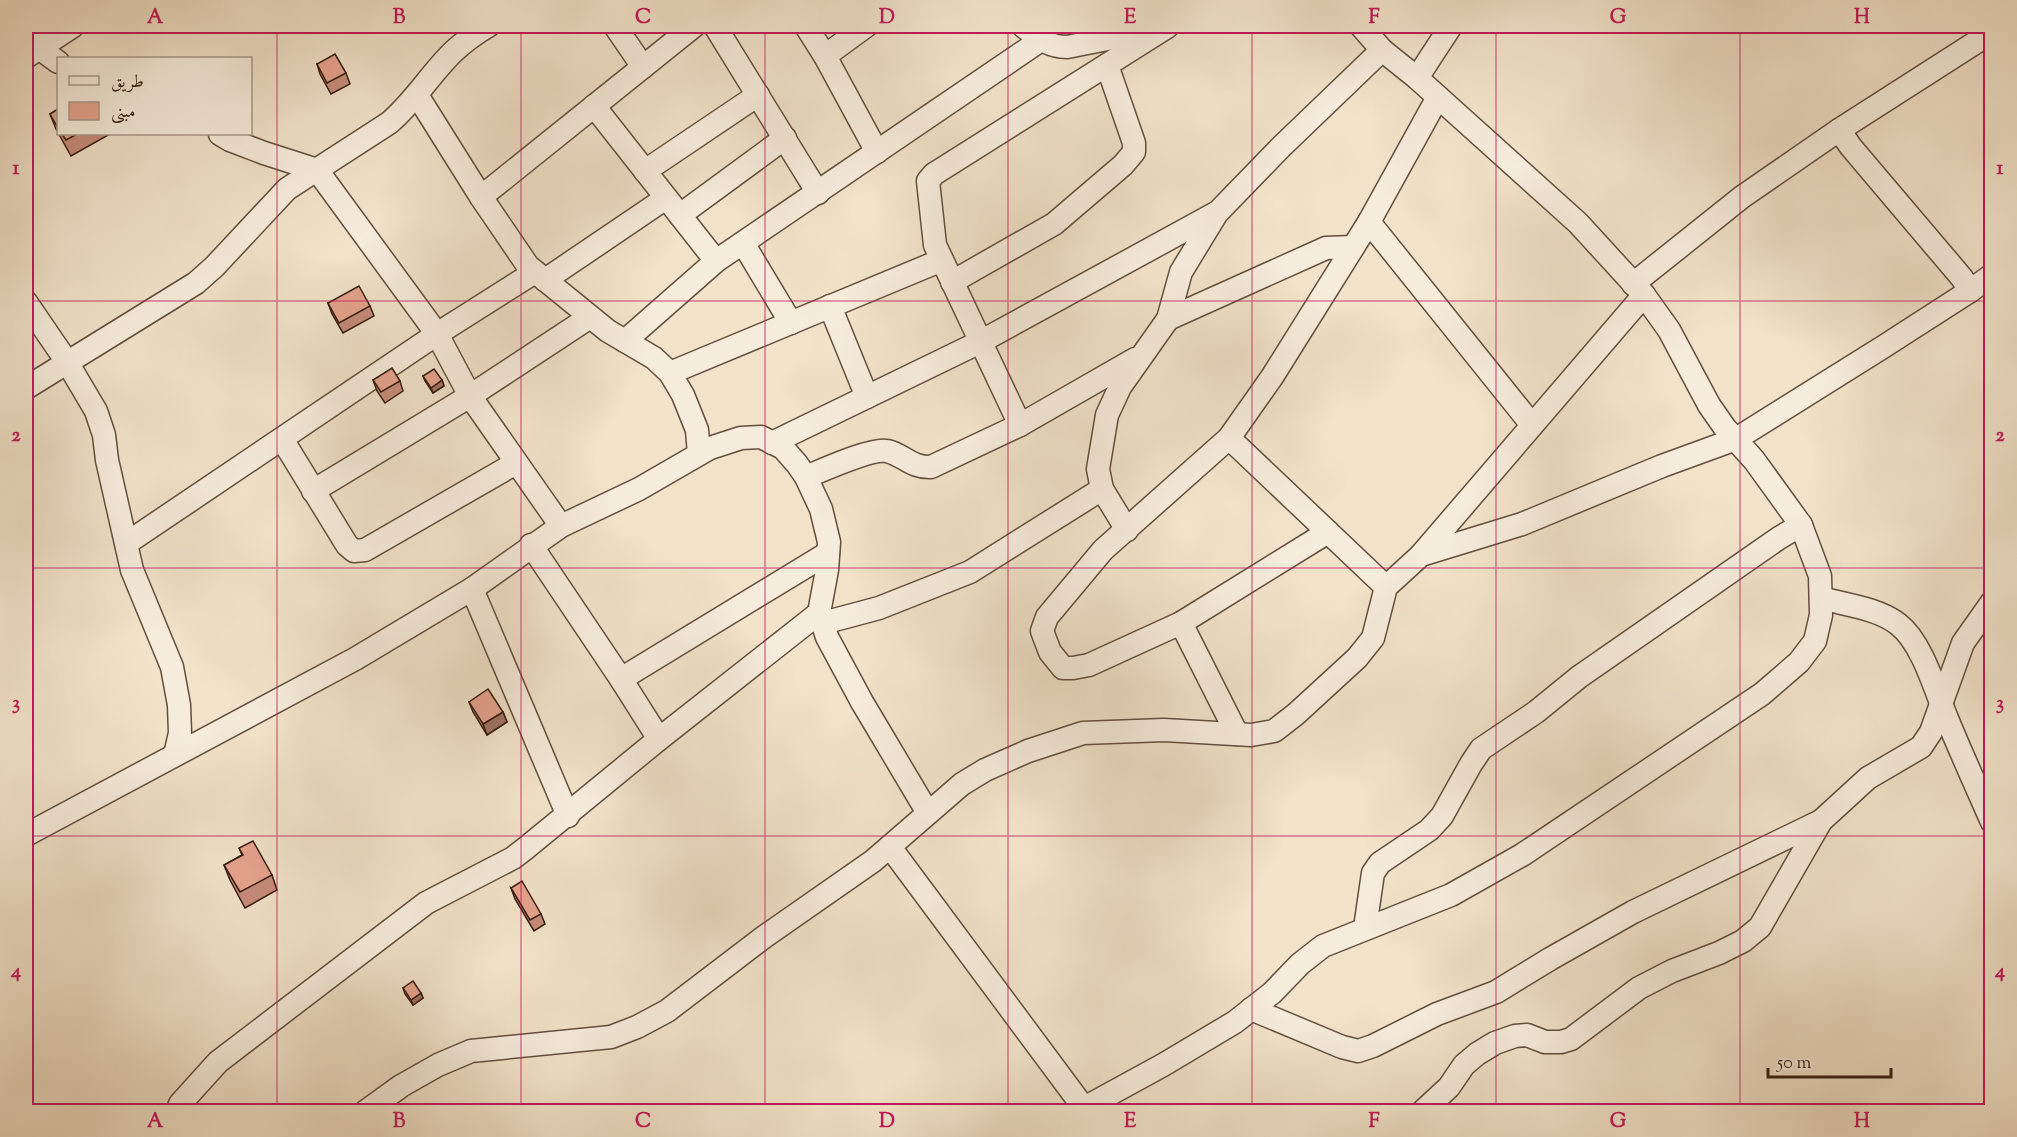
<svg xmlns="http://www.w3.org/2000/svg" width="2017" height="1137" viewBox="0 0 2017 1137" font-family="'Sorts Mill Goudy',Amiri,serif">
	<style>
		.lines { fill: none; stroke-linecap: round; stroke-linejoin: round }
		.minor-casing { stroke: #634e3e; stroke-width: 25 }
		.minor { stroke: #f6ecdc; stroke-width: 22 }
		.wall { fill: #c68c7a; stroke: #341c10; stroke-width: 1.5 }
		.shaded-wall { fill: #a17263; stroke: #341c10; stroke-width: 1.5 }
		.building { fill: #e6a38e; stroke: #341c10; stroke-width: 1.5 }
		.grid { fill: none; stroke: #c2185b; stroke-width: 1.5; stroke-opacity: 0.55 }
		.neatline { fill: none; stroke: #c2185b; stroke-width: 2 }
		.grid-label { font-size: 20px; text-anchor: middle; font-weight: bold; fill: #c2185b }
	</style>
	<rect width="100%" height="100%" fill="#f1e2c9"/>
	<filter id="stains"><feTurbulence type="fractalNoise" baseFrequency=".00333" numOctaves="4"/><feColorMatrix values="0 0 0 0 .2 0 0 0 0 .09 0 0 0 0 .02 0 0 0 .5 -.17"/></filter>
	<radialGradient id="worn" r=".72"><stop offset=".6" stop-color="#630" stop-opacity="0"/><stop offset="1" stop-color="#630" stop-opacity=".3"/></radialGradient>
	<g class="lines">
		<defs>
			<g id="minor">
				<polyline points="30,26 39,48 58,62"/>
				<polyline points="615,26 643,67"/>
				<polyline points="715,26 818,193"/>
				<polyline points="806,26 825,56 877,152"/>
				<path d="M1023 26C1037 37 1048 47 1067 47L1153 30"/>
				<polyline points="825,56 866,26"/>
				<polyline points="26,57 73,26"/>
				<polyline points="1417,78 1451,26"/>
				<polyline points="417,95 481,197 528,266 608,331 654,358 670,373 683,395 697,430 699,454"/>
				<polyline points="594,106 716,261"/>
				<polyline points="1839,130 1992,32"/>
				<polyline points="220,134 230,140 264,153 317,170 437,334 470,396 561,526"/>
				<polyline points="645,171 758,95"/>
				<polyline points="481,197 694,26"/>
				<polyline points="680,215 785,138"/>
				<polyline points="1369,222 1532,425"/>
				<polyline points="743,243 791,323"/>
				<polyline points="545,280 666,198"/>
				<polyline points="952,282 1054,224 1123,165 1134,152 1134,143 1107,65"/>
				<polyline points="1633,284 1742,197 1839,130 1851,147 1962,278 1970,291"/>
				<polyline points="26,302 67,362 96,411 104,435 107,460 132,570 172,667 179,705 180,733 175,755"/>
				<polyline points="830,306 867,397"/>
				<polyline points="1168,319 1326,248 1353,247"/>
				<polyline points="625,341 716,261 1041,40"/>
				<polyline points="670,373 942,260"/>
				<path d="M26 388 196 283 215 266 287 189 389 123C414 102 431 73 454 51 465 41 476 33 488 26"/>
				<polyline points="1020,425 935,245 928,181 934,174 1167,27"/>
				<polyline points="1229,438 1386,587"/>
				<polyline points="282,439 347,545 354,551 365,550 516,463"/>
				<polyline points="772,443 980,342 1216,213"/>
				<path d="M806 477C823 470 871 448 887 451 904 455 911 468 931 467L1020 425 1135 359"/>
				<polyline points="313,491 470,396 590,317"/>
				<polyline points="1127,530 1102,489 1098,469 1107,415 1120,387 1168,319 1181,272 1217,213 1281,147 1382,50"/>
				<polyline points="1328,532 1181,623 1089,665 1073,668 1063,668 1050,652 1042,631 1047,617 1103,550 1229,438 1272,377 1369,222 1438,97"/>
				<polyline points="127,543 437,334 535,272"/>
				<polyline points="531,545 621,679 659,739"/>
				<polyline points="1421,555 1644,295"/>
				<polyline points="472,589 568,816"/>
				<path d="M1821 598C1846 605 1877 608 1898 624 1923 643 1936 693 1948 721 1962 755 1977 788 1992 822"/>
				<polyline points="823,623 879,608 970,572 1102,489"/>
				<polyline points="1181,623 1237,734"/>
				<polyline points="621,679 828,553"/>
				<polyline points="26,835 355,659 472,589 561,526 639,489 710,448 741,438 761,437 783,448 797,464 806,477 821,509 829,542 827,570 819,613 827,637 862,702 928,813"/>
				<polyline points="890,847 1084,1108"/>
				<polyline points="1365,928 1373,873 1380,863 1429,830 1442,816 1471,764 1481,749 1536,712 1579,677 1779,538 1801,525"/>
				<polyline points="1251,1009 1342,1047 1358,1051 1373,1046 1437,1014 1496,992 1550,959 1633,912 1821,821"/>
				<polyline points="177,1112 180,1104 218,1062 426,903 513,858 526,848 659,739 819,613"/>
				<polyline points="365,1112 401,1086 438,1065 471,1051 611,1037 637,1027 667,1011 764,937 873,861 962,784 985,770 1028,751 1083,733 1164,730 1251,735 1274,731 1296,714 1357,658 1373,638 1386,587 1421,555 1522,524 1662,466 1736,439 1883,347 1970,291 1992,275"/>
				<polyline points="1077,1112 1163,1065 1235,1022 1272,993 1300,964 1323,946 1451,895 1522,855 1762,694 1799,662 1815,641 1821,615 1820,576 1801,525 1754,460 1725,428 1709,405 1669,330 1644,295 1578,223 1417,78 1382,50 1361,26"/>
				<polyline points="1422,1112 1449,1087 1464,1065 1477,1054 1495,1043 1515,1036 1527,1035 1545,1042 1561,1042 1571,1039 1639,988 1672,971 1719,953 1743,941 1760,927 1821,821 1868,778 1921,747 1931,732 1963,643 1992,602"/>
			</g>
		</defs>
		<use href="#minor" class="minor-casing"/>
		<use href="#minor" class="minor"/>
	</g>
	<g class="wall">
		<polygon points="317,64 346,73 350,84 331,94 320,74"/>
		<polygon points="58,109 58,134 110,134 71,156 56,129 50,114"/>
		<polygon points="328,303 370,306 374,316 343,333 332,314"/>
		<polygon points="423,376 442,380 444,386 433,393 425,381"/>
		<polygon points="373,380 400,381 403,391 385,403 377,391"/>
		<polygon points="469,702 503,712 507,722 487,735 473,712"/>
		<polygon points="239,848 272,875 277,890 245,908 230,880 224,865 242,855"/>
		<polygon points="511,888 541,914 545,924 534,931 515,899"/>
		<polygon points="403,988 421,993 423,998 413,1005 405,994"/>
	</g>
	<g class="shaded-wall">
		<polygon points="442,380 444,386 433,393 431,388"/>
		<polygon points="503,712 507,722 487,735 483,724"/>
		<polygon points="421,993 423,998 413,1005 411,1000"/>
	</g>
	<g class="building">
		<polygon points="335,54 346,73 327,83 317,64"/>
		<polygon points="58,109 58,128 50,114"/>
		<polygon points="62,134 77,134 66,140"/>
		<polygon points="359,286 370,306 339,323 328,303"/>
		<polygon points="392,368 400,381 381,392 373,380"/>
		<polygon points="434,369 442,380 431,388 423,376"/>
		<polygon points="488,689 503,712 483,724 469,702"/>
		<polygon points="253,841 272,875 240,892 224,865 243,855 239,848"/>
		<polygon points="522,881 541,914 530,920 511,888"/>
		<polygon points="413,981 421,993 411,1000 403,988"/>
	</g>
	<path class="grid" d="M277 26V1112M521 26V1112M765 26V1112M1008 26V1112M1252 26V1112M1496 26V1112M1740 26V1112M26 301H1992M26 568H1992M26 836H1992"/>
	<rect width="2017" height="1137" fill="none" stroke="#f1e2c9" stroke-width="66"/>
	<rect x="57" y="57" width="195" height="78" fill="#f6ecdc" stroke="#a8998a" stroke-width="1.5"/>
	<rect x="69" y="76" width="30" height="9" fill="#f6ecdc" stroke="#a8998a" stroke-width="1.5"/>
	<text x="111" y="87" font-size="18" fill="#341c10">طريق</text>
	<rect x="69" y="102" width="30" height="18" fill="#e6a38e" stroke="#a8998a" stroke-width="1.5"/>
	<text x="111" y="117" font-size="18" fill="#341c10">مبنى</text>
	<path d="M1768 1068v9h123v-9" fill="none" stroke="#341c10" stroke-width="3"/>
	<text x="1777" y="1068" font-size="18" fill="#341c10" stroke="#f6ecdc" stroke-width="4.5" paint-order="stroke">50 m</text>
	<rect x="33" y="33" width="1951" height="1071" class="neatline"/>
	<g class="grid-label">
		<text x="155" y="23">A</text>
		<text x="399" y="23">B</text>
		<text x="643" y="23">C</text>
		<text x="887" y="23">D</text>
		<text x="1130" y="23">E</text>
		<text x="1374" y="23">F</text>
		<text x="1618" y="23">G</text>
		<text x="1862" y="23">H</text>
		<text x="16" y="174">1</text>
		<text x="2000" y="174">1</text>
		<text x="16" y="441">2</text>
		<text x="2000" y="441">2</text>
		<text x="16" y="709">3</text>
		<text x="2000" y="709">3</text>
		<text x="16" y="977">4</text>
		<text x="2000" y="977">4</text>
		<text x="155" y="1127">A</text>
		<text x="399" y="1127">B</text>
		<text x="643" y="1127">C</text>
		<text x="887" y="1127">D</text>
		<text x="1130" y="1127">E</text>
		<text x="1374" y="1127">F</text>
		<text x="1618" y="1127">G</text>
		<text x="1862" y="1127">H</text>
	</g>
	<rect width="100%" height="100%" filter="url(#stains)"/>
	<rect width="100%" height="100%" fill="url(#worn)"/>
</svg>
